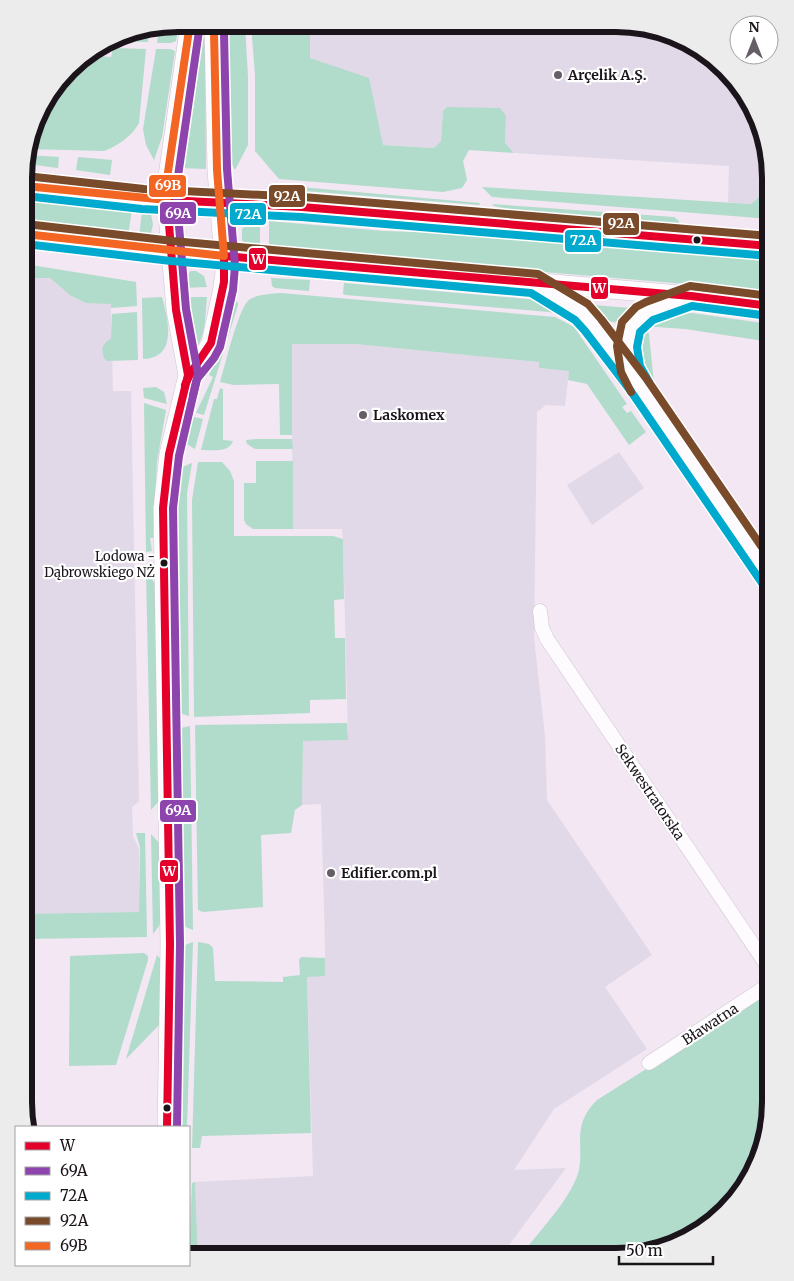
<svg xmlns="http://www.w3.org/2000/svg" width="794" height="1281" viewBox="0 0 794 1281" font-family="Merriweather,serif">
	<style>
		.industrial { fill: #e2d9e8 }
		.green { fill: #b1dbcb }
		.lines { fill: none; stroke-linecap: round; stroke-linejoin: round }
		.street-casing { stroke: #cec6ce; stroke-width: 15 }
		.secondary-casing { stroke: #cec6ce; stroke-width: 20 }
		.street { stroke: #fdfbfd; stroke-width: 14 }
		.secondary { stroke: #fdfbfd; stroke-width: 19 }
		.bus-1-casing { stroke: #fff; stroke-width: 11 }
		.bus-2-casing { stroke: #fff; stroke-width: 11 }
		.bus-3-casing { stroke: #fff; stroke-width: 11 }
		.bus-4-casing { stroke: #fff; stroke-width: 11 }
		.bus-5-casing { stroke: #fff; stroke-width: 11 }
		.bus-1 { stroke: #e4002b; stroke-width: 8 }
		.bus-2 { stroke: #8e44ad; stroke-width: 8 }
		.bus-3 { stroke: #00a9ce; stroke-width: 8 }
		.bus-4 { stroke: #7a4b2a; stroke-width: 8 }
		.bus-5 { stroke: #f26522; stroke-width: 8 }
		.poi-dot { fill: #665e66; stroke: #fff; stroke-width: 2 }
		.bus-dot { fill: #1b151b; stroke: #fff; stroke-width: 2 }
		.labels { text-anchor: middle; dominant-baseline: central; stroke-width: 4.5; stroke-linejoin: round; paint-order: stroke }
		.bus-label { font-size: 13px; fill: #1b151b; stroke: #fff; text-anchor: end }
		.poi-label { font-size: 14px; font-weight: bold; fill: #1b151b; stroke: #fff; text-anchor: start }
		.street-label { font-size: 14px; fill: #1b151b; stroke: #fff }
		.rim { fill: none; stroke: #1b151b; stroke-width: 6 }
		.line-badge { stroke: #fff; stroke-width: 2 }
		.badge-label { font-size: 14px; text-anchor: middle; font-weight: bold; fill: #fff }
	</style>
	<rect width="100%" height="100%" fill="#f2e7f2"/>
	<g class="industrial">
		<polygon points="310,24 636,25 710,56 759,119 758,132 762,136 770,185 751,204 728,202 729,166 514,153 505,143 506,116 443,111 441,141 434,148 383,145 368,79 310,58"/>
		<polygon points="25,278 50,278 63,289 86,302 111,304 113,391 131,391 139,801 132,807 133,836 139,849 139,912 25,915 25,993 32,994 34,1127 29,1127 24,1103"/>
		<polygon points="291,344 355,344 540,362 540,368 569,371 565,406 546,405 537,412 534,638 545,736 547,800 652,955 605,987 647,1049 554,1109 514,1170 566,1168 500,1257 198,1256 195,1182 313,1176 307,976 325,976 325,945 321,804 302,805 303,741 348,740 343,539 342,529 293,529"/>
		<polygon points="619,452 644,488 592,525 567,485"/>
	</g>
	<g class="green">
		<polygon points="179,24 176,41 171,43 157,43 159,28"/>
		<path d="M223 24 245 25 248 77V145L235 170C221 148 226 101 226 74 226 58 225 41 223 24Z"/>
		<polygon points="251,24 310,24 310,58 369,78 383,145 434,148 441,141 443,111 447,107 500,108 506,116 505,143 514,153 469,150 463,161 467,180 462,188 443,192 279,179 255,151 255,75"/>
		<polygon points="149,30 148,42 114,41 114,39 119,35"/>
		<polygon points="202,30 205,32 206,169 180,168 199,32"/>
		<path d="M113 48 146 49 139 123C132 136 118 146 104 151L28 149 40 110 76 62 96 50V56L111 57Z"/>
		<polygon points="156,49 170,49 175,51 162,137 154,160 146,145 143,129"/>
		<polygon points="26,155 59,157 58,168 35,165 34,170 25,169"/>
		<polygon points="78,157 112,160 110,175 76,170"/>
		<polygon points="271,185 278,185 480,203 479,205 268,188"/>
		<polygon points="482,187 751,204 762,194 767,202 770,202 770,219 492,197"/>
		<polygon points="25,196 132,209 128,236 25,224"/>
		<polygon points="492,204 674,217 679,221 678,228 537,215 494,206"/>
		<polygon points="142,211 151,215 153,224 151,233 147,236 139,237"/>
		<polygon points="260,220 260,248 249,248 242,240 242,229 249,223"/>
		<polygon points="269,221 384,231 510,235 770,258 770,295 698,285 269,249"/>
		<polygon points="25,264 136,282 137,306 111,308 111,304 86,303 70,295 50,278 25,278"/>
		<polygon points="191,271 196,271 204,276 207,287 182,288 183,279"/>
		<polygon points="271,278 310,280 309,291 275,288 272,286"/>
		<path d="M344 283 539 300 556 305 585 324 581 327C570 322 562 314 549 312L346 295 343 294Z"/>
		<path d="M281 293 555 317 574 327 627 404 622 407 627 413 631 411 646 432 629 445 587 384 568 380 569 371 539 368V362L355 344H292V435H280L279 384 234 385 220 382C225 366 239 305 250 299 259 294 271 294 281 293Z"/>
		<path d="M162 297C168 319 178 358 143 359L142 298Z"/>
		<path d="M183 297H207C205 314 207 337 193 352Z"/>
		<polygon points="233,299 238,303 238,305 204,415 196,413 213,377 209,375 218,353 229,309"/>
		<polygon points="581,304 642,309 627,324 598,320"/>
		<path d="M137 312 138 360 107 361 104 358C101 349 102 343 111 339L112 314Z"/>
		<polygon points="692,313 770,324 770,342 685,329 642,326 668,314"/>
		<polygon points="638,331 648,332 649,334 654,384 685,428 679,432 643,377 639,368 633,343"/>
		<polygon points="156,387 164,392 167,404 144,398 143,388"/>
		<path d="M220 388 223 389V440L233 441C229 453 212 450 201 450L214 399H217Z"/>
		<polygon points="144,403 166,410 157,462 153,538 150,538 152,551 146,552"/>
		<polygon points="190,416 203,419 195,449 182,441"/>
		<polygon points="257,439 292,439 293,449 255,449 247,444 246,440"/>
		<polygon points="256,461 293,461 293,529 253,529 246,524 244,520 244,483 256,483"/>
		<polygon points="198,462 222,462 230,471 234,481 234,536 333,536 343,539 344,599 334,600 335,638 345,638 346,699 310,700 310,713 194,717 192,500"/>
		<polygon points="192,463 187,493 189,716 179,713 176,708 172,495 175,470"/>
		<polygon points="146,570 150,570 152,573 153,582 156,582 158,798 158,802 151,810"/>
		<polygon points="347,723 348,740 303,741 302,805 295,810 291,833 261,835 263,907 203,912 198,910 195,725"/>
		<polygon points="190,726 193,930 186,927 179,917 176,732 181,728"/>
		<polygon points="136,833 145,833 147,937 25,939 25,914 139,912 140,847"/>
		<polygon points="151,834 160,844 161,919 159,926 153,934"/>
		<polygon points="193,942 187,1127 175,1127 178,959 185,945"/>
		<polygon points="198,942 209,944 213,948 215,981 283,982 283,977 300,975 299,960 301,957 325,958 325,976 307,977 311,1133 202,1136 200,1148 192,1148"/>
		<polygon points="144,953 148,956 148,960 116,1065 69,1066 70,956"/>
		<polygon points="157,955 161,960 161,1023 126,1059"/>
		<path d="M770 991V1113L759 1162 738 1197 675 1246 616 1257H520C537 1233 564 1207 576 1179 588 1150 568 1129 597 1100Z"/>
		<polygon points="195,1182 198,1256 189,1256 192,1183"/>
	</g>
	<g class="lines">
		<defs>
			<g id="street">
				<polyline points="540,611 542,628 547,639 770,970"/>
				<polyline points="649,1063 770,984"/>
			</g>
			<g id="secondary">
				<polyline points="25,186 143,199 302,207 770,246"/>
				<polyline points="25,234 172,251 691,296 770,306"/>
				<polyline points="539,286 582,312 593,325 638,384 770,577"/>
				<path d="M632 372C612 319 647 313 686 298"/>
				<polyline points="188,375 206,352 211,343 222,293 225,273 217,170 214,32 210,24"/>
				<polyline points="167,1127 170,944 163,508 169,454 188,375 176,310 166,190 189,31 193,24"/>
			</g>
		</defs>
		<use href="#street" class="street-casing"/>
		<use href="#secondary" class="secondary-casing"/>
		<use href="#street" class="street"/>
		<use href="#secondary" class="secondary"/>
		<defs>
			<g id="bus-1">
				<polyline points="185,385 190,374 211,343 224,282 224,256 691,296 770,306"/>
				<polyline points="167,1127 170,944 163,508 169,454 188,375 176,310 167,200 302,207 770,246"/>
			</g>
			<g id="bus-2">
				<polyline points="193,395 198,374 186,309 176,190 199,31"/>
				<polyline points="177,1127 180,944 173,508 179,456 197,379 214,358 220,347 233,290 235,266 227,169 224,32 221,24"/>
			</g>
			<g id="bus-3">
				<polyline points="25,196 142,209 301,217 769,256"/>
				<polyline points="25,244 171,261 531,293 575,320 585,331 630,390 762,583"/>
				<polyline points="649,382 640,366 637,347 640,332 653,320 692,306 769,316"/>
			</g>
			<g id="bus-4">
				<polyline points="26,176 144,189 303,197 770,236"/>
				<polyline points="26,224 173,241 538,274 588,304 601,319 646,378 770,559"/>
				<polyline points="631,392 621,372 617,346 622,322 636,307 646,302 690,286 770,296"/>
			</g>
			<g id="bus-5">
				<polyline points="25,186 167,200 168,172 189,30"/>
				<polyline points="25,234 224,256 217,170 214,32 210,24"/>
			</g>
		</defs>
		<use href="#bus-1" class="bus-1-casing"/>
		<use href="#bus-2" class="bus-2-casing"/>
		<use href="#bus-3" class="bus-3-casing"/>
		<use href="#bus-4" class="bus-4-casing"/>
		<use href="#bus-5" class="bus-5-casing"/>
		<use href="#bus-1" class="bus-1"/>
		<use href="#bus-2" class="bus-2"/>
		<use href="#bus-3" class="bus-3"/>
		<use href="#bus-4" class="bus-4"/>
		<use href="#bus-5" class="bus-5"/>
	</g>
	<g class="poi-dot">
		<circle cx="558" cy="75" r="5"/>
		<circle cx="363" cy="415" r="5"/>
		<circle cx="331" cy="873" r="5"/>
	</g>
	<g class="bus-dot">
		<circle cx="697" cy="240" r="4.5"/>
		<circle cx="164" cy="563" r="4.5"/>
		<circle cx="167" cy="1108" r="4.5"/>
	</g>
	<g class="labels">
		<g class="bus-label">
			<text x="155" y="556">Lodowa -<tspan x="155" dy="16">Dąbrowskiego NŻ</tspan></text>
		</g>
		<g class="poi-label">
			<text x="568" y="75">Arçelik A.Ş.</text>
			<text x="373" y="415">Laskomex</text>
			<text x="341" y="873">Edifier.com.pl</text>
		</g>
		<g class="street-label">
			<text transform="translate(650 792) rotate(56)">Sekwestratorska</text>
			<text transform="translate(710 1024) rotate(-33)">Bławatna</text>
		</g>
	</g>
	<path d="M0 0H794V1281H0ZM178 32H616A146 146 0 0 1 762 178V1102A146 146 0 0 1 616 1248H178A146 146 0 0 1 32 1102V178A146 146 0 0 1 178 32Z" fill="#edeced" fill-rule="evenodd"/>
	<path class="rim" d="M178 32H616A146 146 0 0 1 762 178V1102A146 146 0 0 1 616 1248H178A146 146 0 0 1 32 1102V178A146 146 0 0 1 178 32Z"/>
	<g class="line-badge">
		<rect x="148" y="174" width="39" height="24" rx="5" fill="#f26522"/>
		<rect x="268" y="184" width="38" height="24" rx="5" fill="#7a4b2a"/>
		<rect x="159" y="201" width="38" height="24" rx="5" fill="#8e44ad"/>
		<rect x="229" y="202" width="38" height="24" rx="5" fill="#00a9ce"/>
		<rect x="602" y="212" width="38" height="24" rx="5" fill="#7a4b2a"/>
		<rect x="564" y="229" width="38" height="24" rx="5" fill="#00a9ce"/>
		<rect x="248" y="247" width="19" height="24" rx="5" fill="#e4002b"/>
		<rect x="590" y="276" width="19" height="24" rx="5" fill="#e4002b"/>
		<rect x="159" y="799" width="38" height="24" rx="5" fill="#8e44ad"/>
		<rect x="159" y="859" width="20" height="24" rx="5" fill="#e4002b"/>
	</g>
	<g class="badge-label">
		<text x="168" y="190">69B</text>
		<text x="287" y="201">92A</text>
		<text x="178" y="218">69A</text>
		<text x="248" y="219">72A</text>
		<text x="621" y="228">92A</text>
		<text x="583" y="245">72A</text>
		<text x="258" y="264">W</text>
		<text x="599" y="293">W</text>
		<text x="178" y="815">69A</text>
		<text x="169" y="876">W</text>
	</g>
	<rect x="15" y="1126" width="175" height="140" fill="#ffffff" stroke="#a4a1a4"/>
	<rect x="25" y="1142" width="25" height="8" fill="#e4002b" stroke="#a4a1a4"/>
	<text x="60" y="1151" font-size="15" fill="#1b151b">W</text>
	<rect x="25" y="1167" width="25" height="8" fill="#8e44ad" stroke="#a4a1a4"/>
	<text x="60" y="1176" font-size="15" fill="#1b151b">69A</text>
	<rect x="25" y="1192" width="25" height="8" fill="#00a9ce" stroke="#a4a1a4"/>
	<text x="60" y="1201" font-size="15" fill="#1b151b">72A</text>
	<rect x="25" y="1217" width="25" height="8" fill="#7a4b2a" stroke="#a4a1a4"/>
	<text x="60" y="1226" font-size="15" fill="#1b151b">92A</text>
	<rect x="25" y="1242" width="25" height="8" fill="#f26522" stroke="#a4a1a4"/>
	<text x="60" y="1251" font-size="15" fill="#1b151b">69B</text>
	<g transform="translate(754 40)"><circle r="24" fill="#ffffff" stroke="#a4a1a4"/>
	<path d="M0-4L9 19L0 12L-9 19Z" fill="#665e66"/>
	<text y="-8" font-size="14" font-weight="bold" text-anchor="middle" fill="#1b151b">N</text>
	</g>
	<path d="M619 1256v8h94v-8" fill="none" stroke="#1b151b" stroke-width="2.5"/>
	<text x="626" y="1256" font-size="15" fill="#1b151b" stroke="#ffffff" stroke-width="4" paint-order="stroke">50 m</text>
</svg>
